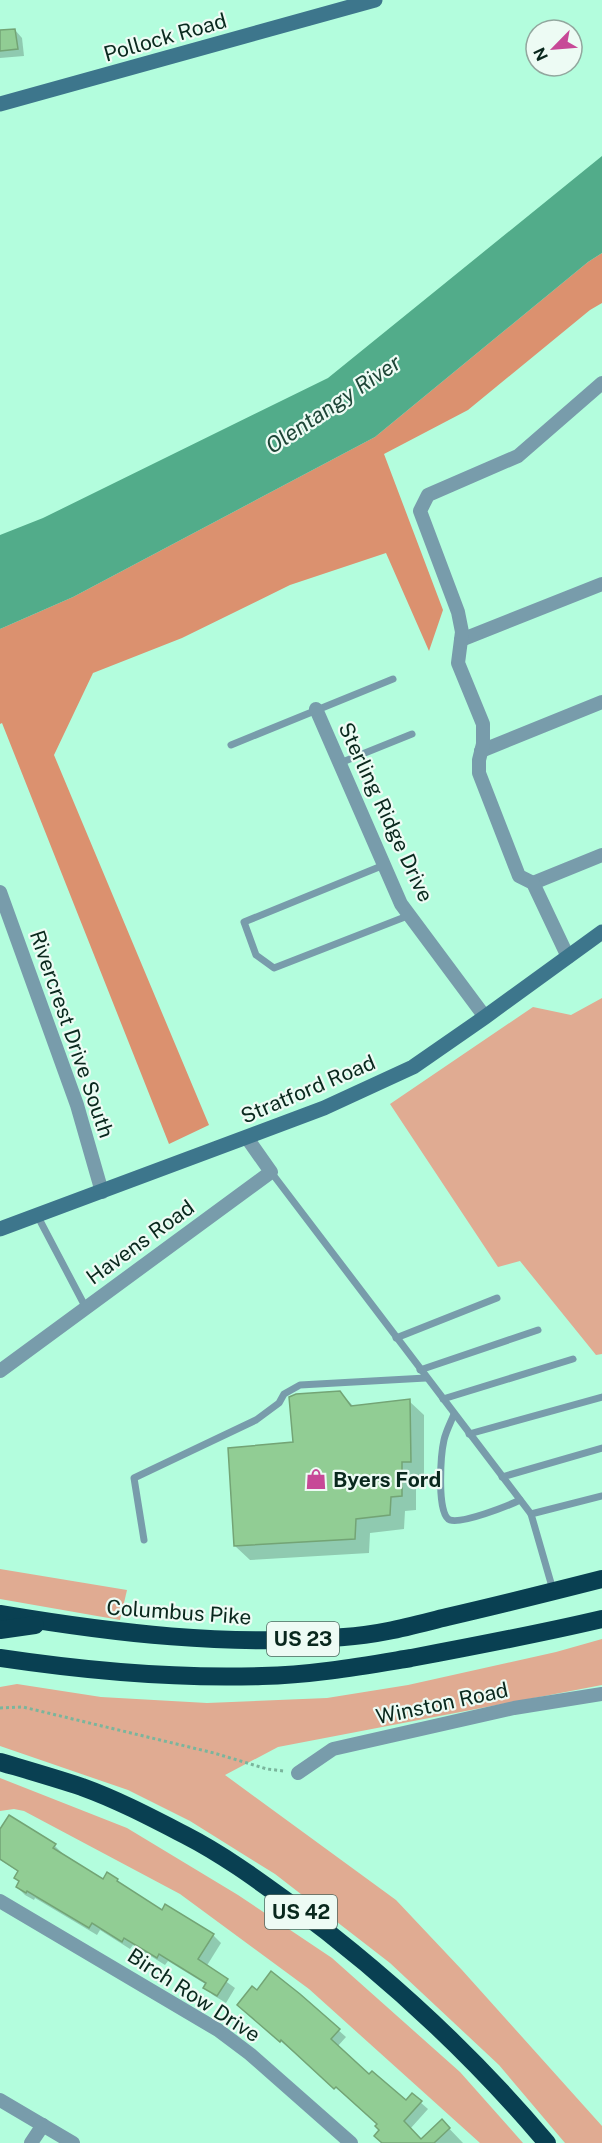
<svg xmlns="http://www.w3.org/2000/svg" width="602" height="2143" viewBox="0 0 602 2143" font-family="'Public Sans',sans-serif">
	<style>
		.green { fill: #e0ab92 }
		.forest { fill: #db916f }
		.water { fill: #52ac8a }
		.shadow { fill: #0003 }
		.building { fill: #91cd94; stroke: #73a475; stroke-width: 1.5 }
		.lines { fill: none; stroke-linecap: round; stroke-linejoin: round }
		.path { stroke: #7ab59c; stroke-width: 3; stroke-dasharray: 3 3; stroke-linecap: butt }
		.lane { stroke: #789cab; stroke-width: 7 }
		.street { stroke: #789cab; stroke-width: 14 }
		.secondary { stroke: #3d768c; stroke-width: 15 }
		.highway { stroke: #094052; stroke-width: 18 }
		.labels { text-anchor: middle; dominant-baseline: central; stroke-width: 4.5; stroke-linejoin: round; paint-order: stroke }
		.shield { fill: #edfbf4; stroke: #4d675e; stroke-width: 1.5 }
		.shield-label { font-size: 20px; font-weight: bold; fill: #09281d }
		.street-label { font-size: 21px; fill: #09281d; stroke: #edfbf4 }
		.poi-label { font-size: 21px; font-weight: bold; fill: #09281d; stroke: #edfbf4; text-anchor: start }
		.water-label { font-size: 22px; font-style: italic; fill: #1e4637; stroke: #edfbf4 }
	</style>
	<rect width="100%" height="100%" fill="#b3fddd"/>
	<g class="green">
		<polygon points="602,998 602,1354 596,1355 520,1261 498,1267 390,1104 533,1007 571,1015"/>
		<polygon points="0,1569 127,1590 120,1620 0,1599"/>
		<polygon points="602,1639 602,1685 278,1747 225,1775 396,1900 462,1970 602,2126 602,2143 565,2143 499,2065 390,1963 275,1874 190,1821 128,1790 0,1746 0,1687 17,1684 101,1697 207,1703 327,1698 408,1685 556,1652"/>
		<polygon points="0,1778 127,1828 238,1895 332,1958 460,2072 523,2143 480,2143 309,1989 180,1894 24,1811 14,1809 0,1811"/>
	</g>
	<polygon class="forest" points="602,253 602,303 590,310 468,410 384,454 443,610 429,651 386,553 290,585 182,638 93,673 54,755 209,1125 169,1144 2,723 0,724 0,629 73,597 375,437 588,262"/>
	<polygon class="water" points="602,156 602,253 588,262 375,437 73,597 0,629 0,535 43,518 328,378"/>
	<g class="shadow">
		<polygon points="15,30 22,38 24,56 0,58 0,32"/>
		<polygon points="340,1392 354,1407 409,1401 424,1415 424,1476 416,1476 416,1510 405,1511 404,1529 370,1533 369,1553 250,1560 235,1546 295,1444"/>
		<polygon points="0,1832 55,1846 62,1853 62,1855 104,1881 117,1880 125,1888 162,1912 213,1935 221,1943 206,1967 235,1988 226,2003 213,1995 205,1987 207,1985 168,1961 165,1965 133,1945 130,1949 100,1930 97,1935 35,1898 34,1900 25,1895 17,1887 20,1882 19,1872 0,1860"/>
		<polygon points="257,1992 299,1995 346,2037 337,2047 369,2076 406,2102 412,2095 428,2109 410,2129 421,2140 442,2121 463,2143 383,2143 379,2124 246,2012"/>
	</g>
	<g class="building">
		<polygon points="15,29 18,49 0,51 0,30"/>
		<polygon points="340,1391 351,1406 410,1399 411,1462 402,1462 402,1496 391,1497 390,1515 356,1519 355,1539 234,1546 228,1448 293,1442 289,1397 296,1394"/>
		<polygon points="9,1815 56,1844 53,1848 103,1879 107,1872 118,1879 117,1881 162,1910 165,1904 214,1934 198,1959 228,1979 217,1996 203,1988 206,1983 159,1954 157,1958 124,1938 122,1942 92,1923 89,1928 27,1891 26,1893 16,1887 19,1881 14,1878 18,1871 0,1859 0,1829"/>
		<polygon points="271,1971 300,1994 340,2029 331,2039 369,2074 372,2071 406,2100 412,2093 422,2101 404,2121 421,2139 442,2119 450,2128 434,2143 382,2143 374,2136 379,2130 375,2126 377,2124 336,2087 334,2089 281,2040 280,2042 237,2005 252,1986 257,1990"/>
	</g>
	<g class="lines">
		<polyline class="path" points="0,1708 23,1707 214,1753 267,1769 284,1771"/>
		<g class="lane">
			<polyline points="231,745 393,679"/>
			<polyline points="340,763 412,734"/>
			<polyline points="384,865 244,922 256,955 274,968 410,915"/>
			<polyline points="271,1172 531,1514"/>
			<polyline points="37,1215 86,1308"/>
			<polyline points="396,1338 497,1298"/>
			<polyline points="420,1370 538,1330"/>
			<polyline points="443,1399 573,1359"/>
			<path d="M454 1414C451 1422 446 1431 444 1440 441 1453 436 1515 450 1520 462 1524 508 1506 520 1500"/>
			<polyline points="469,1434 602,1397"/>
			<polyline points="502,1477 602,1448"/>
			<polyline points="144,1540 134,1478 256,1420 279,1403 284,1394 300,1385 426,1378"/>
			<polyline points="553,1590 531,1514 602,1496"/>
		</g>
		<g class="street">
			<polyline points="461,640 602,584"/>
			<polyline points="316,709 401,904 485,1017"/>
			<polyline points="481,751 602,702"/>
			<polyline points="533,883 602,855"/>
			<polyline points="0,892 77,1105 102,1192"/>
			<polyline points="568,957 533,883 519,876 479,773 479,760 483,744 483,724 458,663 462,632 458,612 420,511 428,495 518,456 602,383"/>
			<polyline points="0,1371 271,1172 247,1138"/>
			<polyline points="298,1773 333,1749 514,1708 602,1694"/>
			<polyline points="0,1901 218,2030 250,2054 351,2143"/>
			<polyline points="0,2100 73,2143"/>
			<polyline points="31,2143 43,2125"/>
		</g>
		<g class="secondary">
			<polyline points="0,104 375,0"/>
			<polyline points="0,1229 324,1108 413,1067 485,1017 602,932"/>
		</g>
		<g class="highway">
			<path d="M0 1614C113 1633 229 1647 344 1637 379 1635 414 1625 447 1617 499 1605 551 1592 602 1579"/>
			<polyline points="0,1630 35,1625"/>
			<path d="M0 1658C87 1671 174 1679 262 1676 312 1675 362 1666 411 1658 475 1646 538 1634 602 1619"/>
			<path d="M0 1762C27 1770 55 1778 82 1787 118 1800 152 1818 185 1835 222 1854 255 1878 288 1902 383 1972 471 2053 547 2143"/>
		</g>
	</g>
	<defs>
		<symbol id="shop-bare" viewBox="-9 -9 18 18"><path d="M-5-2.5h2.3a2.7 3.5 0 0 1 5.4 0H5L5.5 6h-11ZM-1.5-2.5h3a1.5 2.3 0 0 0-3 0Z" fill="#c74997" stroke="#edfbf4" stroke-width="2.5" paint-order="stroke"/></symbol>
	</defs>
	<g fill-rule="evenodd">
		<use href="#shop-bare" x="301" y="1464" width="30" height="30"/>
	</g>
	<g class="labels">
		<g class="shield">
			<rect x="267" y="1622" width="72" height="34" rx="4.5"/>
			<rect x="265" y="1895" width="72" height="34" rx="4.5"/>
		</g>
		<g class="shield-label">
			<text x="303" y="1639">US 23</text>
			<text x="301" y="1912">US 42</text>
		</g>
		<g class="street-label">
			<text transform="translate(165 37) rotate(-16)">Pollock Road</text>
			<text transform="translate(386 812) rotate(65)">Sterling Ridge Drive</text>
			<text transform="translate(72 1034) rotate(71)">Rivercrest Drive South</text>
			<text transform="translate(308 1089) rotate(-23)">Stratford Road</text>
			<text transform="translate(140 1242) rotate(-36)">Havens Road</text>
			<text transform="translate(179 1612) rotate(4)">Columbus Pike</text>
			<text transform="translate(442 1703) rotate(-12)">Winston Road</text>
			<text transform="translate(194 1995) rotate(33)">Birch Row Drive</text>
		</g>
		<g class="poi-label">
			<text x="333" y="1479">Byers Ford</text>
		</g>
		<g class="water-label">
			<text transform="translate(333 404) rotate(-34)">Olentangy River</text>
		</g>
	</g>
	<g transform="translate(554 48) rotate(245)"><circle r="28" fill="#edfbf4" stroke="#92a79e" stroke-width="1.5"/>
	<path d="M0-4.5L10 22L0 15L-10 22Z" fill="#c74997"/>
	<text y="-9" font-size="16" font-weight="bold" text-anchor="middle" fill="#09281d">N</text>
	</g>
</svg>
